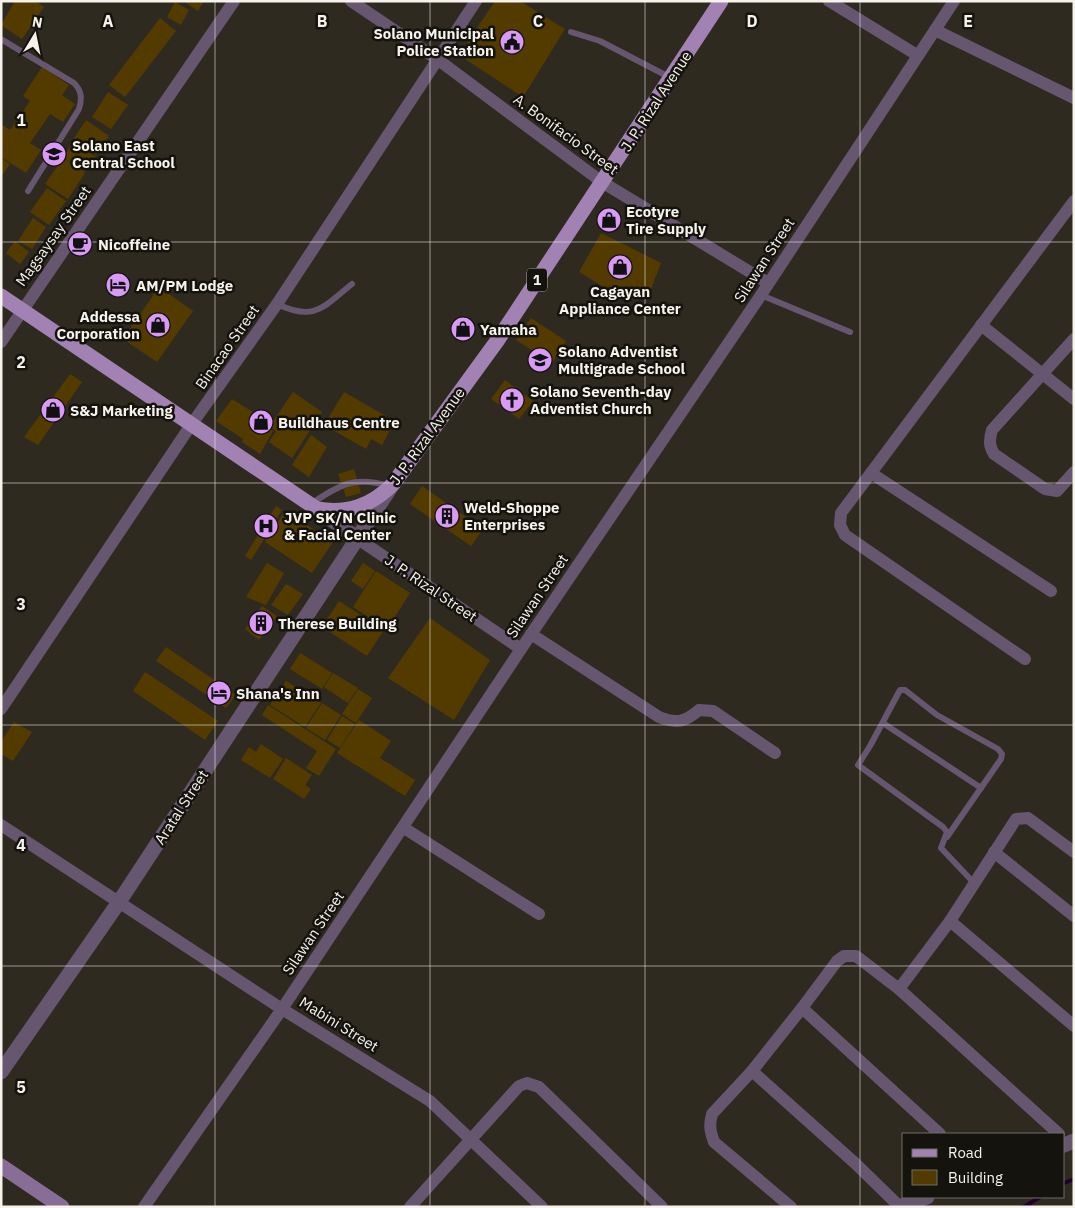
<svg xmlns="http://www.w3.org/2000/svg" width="1075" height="1208" viewBox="0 0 1075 1208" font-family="'IBM Plex Sans',sans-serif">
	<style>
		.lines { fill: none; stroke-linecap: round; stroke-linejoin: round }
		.stream { stroke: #1e002c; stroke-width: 4 }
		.building { fill: #533b00 }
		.service { stroke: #67566f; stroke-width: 6 }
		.minor { stroke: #67566f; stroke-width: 12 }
		.tertiary { stroke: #67566f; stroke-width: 15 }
		.secondary { stroke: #886e96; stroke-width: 15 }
		.primary { stroke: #a281b3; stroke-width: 15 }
		.grid { fill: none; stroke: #f6f2ec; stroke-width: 1; stroke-opacity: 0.55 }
		.labels { text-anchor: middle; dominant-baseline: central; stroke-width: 5; stroke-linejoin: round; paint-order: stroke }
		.shield { fill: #15130e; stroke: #b2afa9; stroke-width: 1 }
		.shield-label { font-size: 14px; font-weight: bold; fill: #f6f2ec }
		.poi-label { font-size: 15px; font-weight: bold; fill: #f6f2ec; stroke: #15130e; text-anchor: start }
		.street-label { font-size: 15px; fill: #f6f2ec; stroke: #15130e }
		.grid-label { font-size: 16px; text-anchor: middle; font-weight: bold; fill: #f6f2ec; stroke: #15130e; stroke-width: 5; stroke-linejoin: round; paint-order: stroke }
	</style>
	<rect width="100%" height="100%" fill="#2f2a20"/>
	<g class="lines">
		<g class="stream">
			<polyline points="1064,1183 1074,1179"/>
			<polyline points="1024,1207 1040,1197"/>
		</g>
	</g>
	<g class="building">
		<polygon points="15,1 36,1 44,7 22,39 1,25"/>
		<polygon points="183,1 204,1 198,11"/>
		<polygon points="495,1 520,1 565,29 523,97 459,55"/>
		<polygon points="175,2 189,10 181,25 167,17"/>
		<polygon points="160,18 176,31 125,97 109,85"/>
		<polygon points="42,67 69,85 62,95 75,104 63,122 50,114 30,143 41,150 26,173 1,157 1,124 10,130 30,101 23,96"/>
		<polygon points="108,92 128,105 111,129 92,117"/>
		<polygon points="86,120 109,136 96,155 73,140"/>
		<polygon points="74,142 96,157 85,172 63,157"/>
		<polygon points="1,158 10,164 1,177"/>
		<polygon points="63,158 85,173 68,199 45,184"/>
		<polygon points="47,188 66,201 49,225 30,212"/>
		<polygon points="33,218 46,227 32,249 18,241"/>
		<polygon points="601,233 661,263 648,297 625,300 579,272"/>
		<polygon points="15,241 29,252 20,264 6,253"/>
		<polygon points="159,287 193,311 157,362 123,339"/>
		<polygon points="531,318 566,341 552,363 516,340"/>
		<polygon points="70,374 82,382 38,445 24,437"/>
		<polygon points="505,380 533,401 519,419 491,399"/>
		<polygon points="293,392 322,412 292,458 269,442 276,431 270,426"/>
		<polygon points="344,392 386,416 381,425 390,430 382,445 371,439 366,449 324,425"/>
		<polygon points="232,399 259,416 256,419 273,431 260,454 242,442 243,439 216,421"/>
		<polygon points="311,435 327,447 309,477 292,465"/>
		<polygon points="354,469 361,493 346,497 338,474"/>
		<polygon points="422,486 483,529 471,546 410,504"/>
		<polygon points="276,506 282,510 251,560 245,556"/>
		<polygon points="285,511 333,542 312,573 265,542"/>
		<polygon points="267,563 284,573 266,605 246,597"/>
		<polygon points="363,563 375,571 363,589 351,581"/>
		<polygon points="376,571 410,593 387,629 353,607"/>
		<polygon points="286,584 303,594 288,615 271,605"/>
		<polygon points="339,601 384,630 367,656 322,627"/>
		<polygon points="262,606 277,616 259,640 245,629"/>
		<polygon points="430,618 490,660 454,720 388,678"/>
		<polygon points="166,647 236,695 226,708 156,661"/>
		<polygon points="300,653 332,673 322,689 290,669"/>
		<polygon points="145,672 218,721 205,740 133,691"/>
		<polygon points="333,673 358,688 348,703 324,687"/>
		<polygon points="286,681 321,703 305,727 270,705"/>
		<polygon points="358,689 372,698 356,723 342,714"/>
		<polygon points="322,703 341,715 325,740 306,728"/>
		<polygon points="268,705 336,749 319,776 306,768 317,751 262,715"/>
		<polygon points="342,716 355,724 340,748 327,740"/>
		<polygon points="359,720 391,741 380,758 415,780 405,796 337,753"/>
		<polygon points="14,722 32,732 13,761 1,754 1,742"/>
		<polygon points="261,744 283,759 270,778 241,760 249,747 256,752"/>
		<polygon points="286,758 312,775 305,785 311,789 304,799 273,779"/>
	</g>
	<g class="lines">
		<g class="service">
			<polyline points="571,32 600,41 671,78"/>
			<path d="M1 39 74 83C82 91 82 99 79 109L28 191"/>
			<polyline points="761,295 850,332"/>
			<path d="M277 304C315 322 323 307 352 284"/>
			<path d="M311 504C340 484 354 476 389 486"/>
			<polyline points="883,723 981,788"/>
			<polyline points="947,837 1001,759 1002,754 998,749 937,715 905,690 900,690 870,746 858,765 943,827 947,832 941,848 974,883"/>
		</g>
		<g class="minor">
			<polyline points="351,1 437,59 602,182 768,283"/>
			<polyline points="829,1 917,55"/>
			<polyline points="935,30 1074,98"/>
			<polyline points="981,325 1074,399"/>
			<path d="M1074 339 992 430C989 440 989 446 994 454L1045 489 1057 491 1074 472"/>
			<polyline points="1,342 234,1"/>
			<polyline points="871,473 1051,591"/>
			<polyline points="358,539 521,649"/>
			<path d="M531 634 659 717C677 724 685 722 699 710L713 711 775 753"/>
			<polyline points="1025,659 845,535 840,525 841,513 1074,201"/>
			<polyline points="1,709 191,425 277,304 476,1"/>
			<polyline points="1,825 282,1009 430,1101 542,1207"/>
			<polyline points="404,828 539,914"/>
			<polyline points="994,852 1074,916"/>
			<polyline points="950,921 1074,1026"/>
			<polyline points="899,989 950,921 1016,819 1028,818 1074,852"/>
			<polyline points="752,1071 802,1008"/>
			<polyline points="940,1134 802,1008 837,961 844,956 856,956 899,989 1059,1134"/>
			<polyline points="144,1207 282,1009 521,649 761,295 954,1"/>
			<polyline points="410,1207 519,1086 527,1083 539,1087 662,1207"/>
			<path d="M791 1207 714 1142C710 1131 709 1125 712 1114L752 1071 856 1164 899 1206"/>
		</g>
		<g class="tertiary">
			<polyline points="317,509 358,539"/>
			<polyline points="1,1072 119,902 391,487"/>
			<polyline points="1064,1145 1074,1141"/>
			<polyline points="899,1207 927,1197"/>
		</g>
		<polyline class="secondary" points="1,1166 62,1207"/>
		<path class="primary" d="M1 296 317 509C348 514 371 506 393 484L497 341 721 1"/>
	</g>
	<path class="grid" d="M215 1V1207M430 1V1207M645 1V1207M860 1V1207M1 242H1074M1 483H1074M1 725H1074M1 966H1074"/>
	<defs>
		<symbol id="civic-disc" viewBox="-11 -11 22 22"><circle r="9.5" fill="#d99af7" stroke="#15130e"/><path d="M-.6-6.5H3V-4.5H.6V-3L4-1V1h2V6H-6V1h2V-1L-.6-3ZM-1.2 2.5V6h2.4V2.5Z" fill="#111"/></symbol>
		<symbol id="school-disc" viewBox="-11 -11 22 22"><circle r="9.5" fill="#d99af7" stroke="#15130e"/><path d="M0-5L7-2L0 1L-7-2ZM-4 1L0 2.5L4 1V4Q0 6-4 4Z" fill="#111"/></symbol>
		<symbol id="shop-disc" viewBox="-11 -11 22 22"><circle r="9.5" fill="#d99af7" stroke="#15130e"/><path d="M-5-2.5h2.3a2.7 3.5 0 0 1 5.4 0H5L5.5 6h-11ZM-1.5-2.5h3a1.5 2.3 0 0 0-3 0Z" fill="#111"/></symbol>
		<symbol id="cafe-disc" viewBox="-11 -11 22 22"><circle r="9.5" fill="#d99af7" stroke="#15130e"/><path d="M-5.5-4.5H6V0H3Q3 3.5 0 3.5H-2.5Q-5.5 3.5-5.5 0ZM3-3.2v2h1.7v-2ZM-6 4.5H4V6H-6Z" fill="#111"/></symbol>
		<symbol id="hotel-disc" viewBox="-11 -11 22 22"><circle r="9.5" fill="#d99af7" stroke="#15130e"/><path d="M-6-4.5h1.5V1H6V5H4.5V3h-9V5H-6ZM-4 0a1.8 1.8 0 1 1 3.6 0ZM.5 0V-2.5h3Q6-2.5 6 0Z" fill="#111"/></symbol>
		<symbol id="church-disc" viewBox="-11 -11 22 22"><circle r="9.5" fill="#d99af7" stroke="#15130e"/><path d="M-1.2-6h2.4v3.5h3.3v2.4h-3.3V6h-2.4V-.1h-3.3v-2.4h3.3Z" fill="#111"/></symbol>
		<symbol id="building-disc" viewBox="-11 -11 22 22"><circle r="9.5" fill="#d99af7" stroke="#15130e"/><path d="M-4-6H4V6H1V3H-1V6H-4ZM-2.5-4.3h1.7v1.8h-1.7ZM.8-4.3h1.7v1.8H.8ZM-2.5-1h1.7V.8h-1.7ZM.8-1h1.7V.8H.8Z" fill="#111"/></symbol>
		<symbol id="hospital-disc" viewBox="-11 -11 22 22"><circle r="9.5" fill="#d99af7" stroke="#15130e"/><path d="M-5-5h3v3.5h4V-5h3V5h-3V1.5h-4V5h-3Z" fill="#111"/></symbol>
	</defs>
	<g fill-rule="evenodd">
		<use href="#civic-disc" x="498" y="28" width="28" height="28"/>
		<use href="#school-disc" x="40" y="140" width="28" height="28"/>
		<use href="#shop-disc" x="595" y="206" width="28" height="28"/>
		<use href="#cafe-disc" x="66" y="230" width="28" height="28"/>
		<use href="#shop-disc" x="606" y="253" width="28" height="28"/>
		<use href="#hotel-disc" x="104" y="271" width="28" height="28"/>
		<use href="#shop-disc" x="144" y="311" width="28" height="28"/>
		<use href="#shop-disc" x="449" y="315" width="28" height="28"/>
		<use href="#school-disc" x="526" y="346" width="28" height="28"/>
		<use href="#church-disc" x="498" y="386" width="28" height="28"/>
		<use href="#shop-disc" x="39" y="396" width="28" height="28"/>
		<use href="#shop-disc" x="247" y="408" width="28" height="28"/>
		<use href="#building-disc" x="433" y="502" width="28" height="28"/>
		<use href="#hospital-disc" x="252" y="512" width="28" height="28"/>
		<use href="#building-disc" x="247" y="609" width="28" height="28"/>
		<use href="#hotel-disc" x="205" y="679" width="28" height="28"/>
	</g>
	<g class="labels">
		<rect class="shield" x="527" y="268.5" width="20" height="23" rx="4"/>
		<g class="shield-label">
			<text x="537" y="280">1</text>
		</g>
		<g class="poi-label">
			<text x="494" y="33" text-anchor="end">Solano Municipal<tspan x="494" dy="17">Police Station</tspan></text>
			<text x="72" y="145">Solano East<tspan x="72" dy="17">Central School</tspan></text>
			<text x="626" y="211">Ecotyre<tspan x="626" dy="17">Tire Supply</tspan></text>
			<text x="98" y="244">Nicoffeine</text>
			<text x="136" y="285">AM/PM Lodge</text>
			<text x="620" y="291" text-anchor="middle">Cagayan<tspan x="620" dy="17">Appliance Center</tspan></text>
			<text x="140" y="316" text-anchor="end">Addessa<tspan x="140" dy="17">Corporation</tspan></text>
			<text x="480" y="329">Yamaha</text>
			<text x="558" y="351">Solano Adventist<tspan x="558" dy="17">Multigrade School</tspan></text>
			<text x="530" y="391">Solano Seventh-day<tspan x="530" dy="17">Adventist Church</tspan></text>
			<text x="70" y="410">S&amp;J Marketing</text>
			<text x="278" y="422">Buildhaus Centre</text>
			<text x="464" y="507">Weld-Shoppe<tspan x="464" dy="17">Enterprises</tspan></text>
			<text x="284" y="517">JVP SK/N Clinic<tspan x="284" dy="17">&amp; Facial Center</tspan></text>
			<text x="278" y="623">Therese Building</text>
			<text x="236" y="693">Shana's Inn</text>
		</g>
		<g class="street-label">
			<text transform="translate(656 101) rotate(-57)">J. P. Rizal Avenue</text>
			<text transform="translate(566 134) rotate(36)">A. Bonifacio Street</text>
			<text transform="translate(53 236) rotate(-55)">Magsaysay Street</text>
			<text transform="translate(764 260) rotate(-57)">Silawan Street</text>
			<text transform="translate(227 347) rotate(-55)">Binacao Street</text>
			<text transform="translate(427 436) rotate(-54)">J. P. Rizal Avenue</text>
			<text transform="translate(431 588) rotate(34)">J. P. Rizal Street</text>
			<text transform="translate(537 596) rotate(-56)">Silawan Street</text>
			<text transform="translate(181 807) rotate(-57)">Aratal Street</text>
			<text transform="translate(313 933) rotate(-56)">Silawan Street</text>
			<text transform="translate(339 1024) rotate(32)">Mabini Street</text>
		</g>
	</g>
	<g class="grid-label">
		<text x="108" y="27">A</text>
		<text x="322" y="27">B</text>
		<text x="538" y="27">C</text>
		<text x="752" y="27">D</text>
		<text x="968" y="27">E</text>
		<text x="21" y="126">1</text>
		<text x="21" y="368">2</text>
		<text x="21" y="610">3</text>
		<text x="21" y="851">4</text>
		<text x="21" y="1093">5</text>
	</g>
	<rect width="1075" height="1208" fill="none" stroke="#f6f2ec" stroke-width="5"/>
	<rect x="902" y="1133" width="162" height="65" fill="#15130e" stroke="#6f6c67"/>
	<rect x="912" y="1149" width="25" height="8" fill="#a281b3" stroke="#6f6c67"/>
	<text x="948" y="1158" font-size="15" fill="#f6f2ec">Road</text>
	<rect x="912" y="1170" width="25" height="15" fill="#533b00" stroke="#6f6c67"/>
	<text x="948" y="1183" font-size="15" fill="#f6f2ec">Building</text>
	<g transform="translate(35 35) rotate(10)" stroke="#15130e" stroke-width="4" paint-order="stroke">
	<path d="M0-4L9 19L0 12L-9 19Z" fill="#f6f2ec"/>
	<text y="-8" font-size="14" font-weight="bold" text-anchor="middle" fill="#f6f2ec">N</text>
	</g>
</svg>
